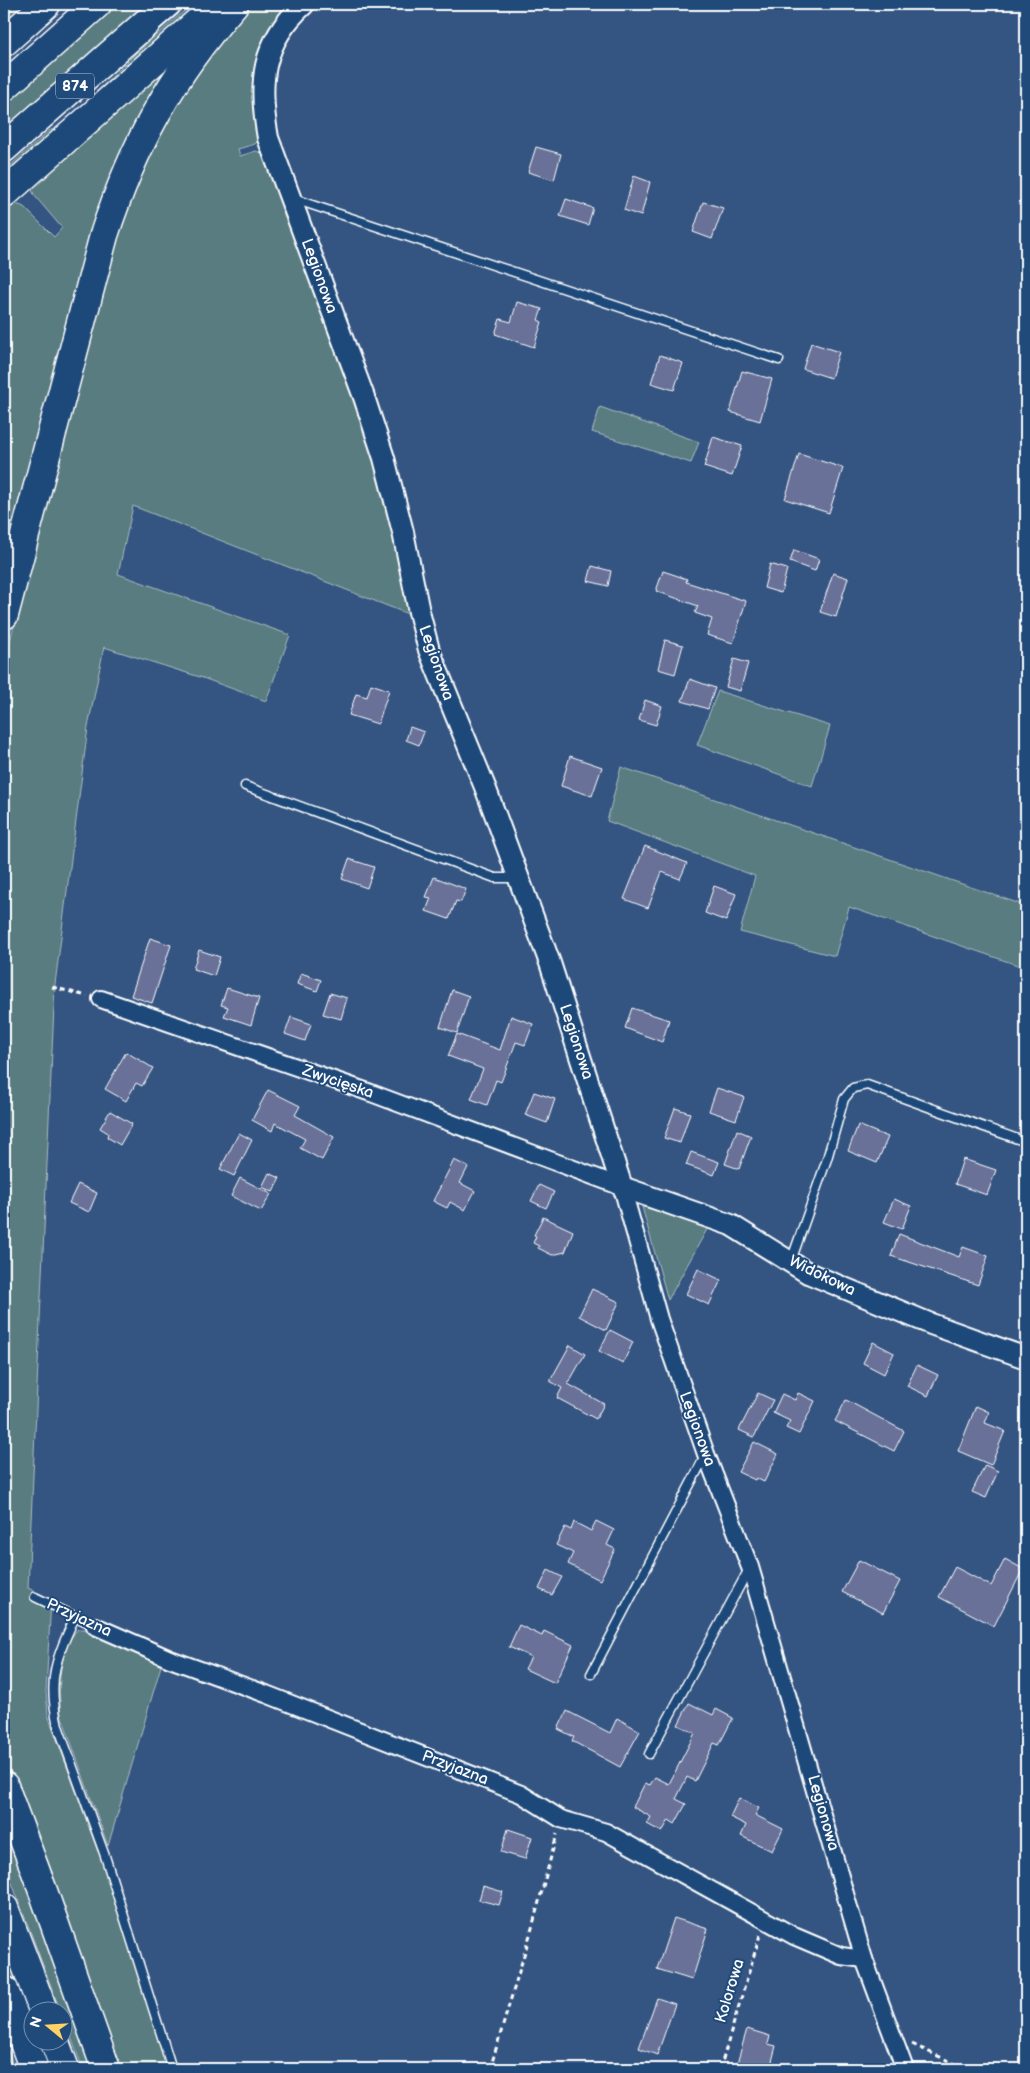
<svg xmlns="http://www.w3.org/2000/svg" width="1030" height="2073" viewBox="0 0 1030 2073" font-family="'Balsamiq Sans',sans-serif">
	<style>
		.green { fill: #597b80; stroke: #acbdc0 }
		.building { fill: #697198; stroke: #fff }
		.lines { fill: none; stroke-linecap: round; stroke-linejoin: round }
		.service-casing { stroke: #fff; stroke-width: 11 }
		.minor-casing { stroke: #fff; stroke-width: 20 }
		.tertiary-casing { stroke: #fff; stroke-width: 24 }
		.primary-casing { stroke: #fff; stroke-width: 29 }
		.motorway-casing { stroke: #fff; stroke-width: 31 }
		.path { stroke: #fff; stroke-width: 3; stroke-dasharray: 5 4; stroke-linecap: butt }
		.service { stroke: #1f4a7a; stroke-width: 8 }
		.minor { stroke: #1f4a7a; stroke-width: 16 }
		.tertiary { stroke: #1f4a7a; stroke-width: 20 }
		.primary { stroke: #1f4a7a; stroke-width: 25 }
		.motorway { stroke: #1f4a7a; stroke-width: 28 }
		.labels { text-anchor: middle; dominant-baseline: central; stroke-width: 4; stroke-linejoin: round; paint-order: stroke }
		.shield { fill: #1f4a7a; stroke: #bcc9d7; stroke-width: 1 }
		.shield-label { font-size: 15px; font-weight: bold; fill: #fff }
		.street-label { font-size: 16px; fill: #fff; stroke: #1f4a7a }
	</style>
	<rect width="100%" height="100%" fill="#345582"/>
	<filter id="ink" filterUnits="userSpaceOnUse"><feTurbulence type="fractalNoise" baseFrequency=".02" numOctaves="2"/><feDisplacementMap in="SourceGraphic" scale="10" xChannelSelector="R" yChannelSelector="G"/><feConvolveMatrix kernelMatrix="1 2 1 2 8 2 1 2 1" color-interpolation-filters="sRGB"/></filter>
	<g filter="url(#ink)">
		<g class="green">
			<polygon points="4,4 32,4 4,30"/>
			<polygon points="110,4 154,4 4,138 4,99"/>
			<polygon points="192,4 208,4 4,187 4,171 49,131 63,125 134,55"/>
			<polygon points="246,4 295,4 284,14 258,141 255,144 238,149 240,156 256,151 266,155 360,407 393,520 413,616 133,506 118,574 290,635 266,701 203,678 104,647 88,727 55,984 28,1588 51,1599 46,1691 48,1715 98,1852 105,1856 172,2069 116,2069 87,1982 4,1759 4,664 115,237 162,122"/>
			<polygon points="198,35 154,105 4,587 4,207 14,203 24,207 54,237 62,228 34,195 31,187"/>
			<polygon points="600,407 699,442 691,463 592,432"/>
			<polygon points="718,691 830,726 812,786 697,745"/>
			<polygon points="621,767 1026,906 1026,968 849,907 835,956 740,932 755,876 607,821"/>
			<polygon points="642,1207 711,1222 668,1300"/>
			<path d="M78 1629H85L163 1659 108 1846 61 1714C58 1687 58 1650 78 1629Z"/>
			<polygon points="4,1824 99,2069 83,2069 63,2016 62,2010 60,2010 4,1862"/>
			<polygon points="4,1936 32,2012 32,2036 4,1961"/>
			<polygon points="4,2040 15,2069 4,2068"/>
		</g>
		<g class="building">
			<polygon points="536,147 561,154 554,180 528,172"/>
			<polygon points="634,176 650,182 641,216 624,210"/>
			<polygon points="566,199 593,208 588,225 560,216"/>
			<polygon points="703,202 723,208 712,239 693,232"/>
			<polygon points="517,302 542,309 538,320 542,322 534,347 495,334 500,319 511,322"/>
			<polygon points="811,343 839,352 831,378 803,369"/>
			<polygon points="660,355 683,363 674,390 651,383"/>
			<polygon points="742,371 772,379 760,421 730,412"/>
			<polygon points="713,437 742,446 732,476 704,467"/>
			<polygon points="799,454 843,468 829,513 785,499"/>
			<polygon points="794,550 819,559 815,571 790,562"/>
			<polygon points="770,564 787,569 781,593 764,588"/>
			<polygon points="592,566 611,571 608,586 588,581"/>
			<polygon points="663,571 687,579 686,582 746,601 733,643 707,635 712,619 695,613 698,606 656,591"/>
			<polygon points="833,573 848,578 836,617 820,612"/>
			<polygon points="665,640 683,645 675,674 658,669"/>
			<polygon points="734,659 748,663 740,691 726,687"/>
			<polygon points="690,679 715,688 708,709 682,701"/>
			<polygon points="371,684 389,690 378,724 349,715 356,694 367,697"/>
			<polygon points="645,700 662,706 656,725 639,720"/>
			<polygon points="410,727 424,732 419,745 406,740"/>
			<polygon points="570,756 602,767 592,796 561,786"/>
			<polygon points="645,846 687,863 680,879 662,872 648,908 624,899"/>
			<polygon points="349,859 374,867 367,888 342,879"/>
			<polygon points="434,877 466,889 461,902 456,901 449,919 426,911 431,898 426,897"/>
			<polygon points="714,886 736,894 726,921 705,913"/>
			<polygon points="150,938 171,945 152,1003 131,996"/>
			<polygon points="199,950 220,957 214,976 193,969"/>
			<polygon points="301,973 321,980 317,991 297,984"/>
			<polygon points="227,988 259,998 251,1025 224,1016 228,1007 221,1005"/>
			<polygon points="452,990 469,996 457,1033 440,1027"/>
			<polygon points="330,993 347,998 341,1019 323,1014"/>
			<polygon points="632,1008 669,1020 662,1042 625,1028"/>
			<polygon points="511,1016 533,1024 525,1045 516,1042 501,1082 496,1080 487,1105 471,1099 483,1069 448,1056 457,1034 500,1050"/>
			<polygon points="291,1017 311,1024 305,1041 285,1034"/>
			<polygon points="126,1052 153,1068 142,1086 136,1083 126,1101 105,1089"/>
			<polygon points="717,1088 744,1097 736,1120 709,1111"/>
			<polygon points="268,1090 300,1106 295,1115 334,1137 322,1160 300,1148 305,1139 275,1123 272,1131 252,1120"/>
			<polygon points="534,1092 555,1099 547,1123 525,1115"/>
			<polygon points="675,1108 690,1113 680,1143 664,1138"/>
			<polygon points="110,1111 132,1124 120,1145 107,1137 108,1133 100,1128"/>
			<polygon points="858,1125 888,1137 877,1163 848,1151"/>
			<polygon points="737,1130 751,1136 739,1169 725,1164"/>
			<polygon points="239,1133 252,1140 234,1176 220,1169"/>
			<polygon points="691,1152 719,1162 714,1175 686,1165"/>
			<polygon points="963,1159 996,1170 987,1195 955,1184"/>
			<polygon points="454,1160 468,1167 460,1183 475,1191 465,1210 450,1202 447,1208 433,1201"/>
			<polygon points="269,1173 280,1178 273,1192 262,1187"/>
			<polygon points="240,1178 271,1194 261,1211 231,1196"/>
			<polygon points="78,1184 97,1193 89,1212 69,1203"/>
			<polygon points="539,1185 554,1192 546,1208 531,1201"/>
			<polygon points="894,1199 911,1206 902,1229 884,1222"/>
			<polygon points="543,1217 573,1231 565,1252 552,1255 538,1248 539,1246 533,1243 536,1236 534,1235"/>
			<polygon points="899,1234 959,1257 963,1247 988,1256 978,1285 891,1256"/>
			<polygon points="698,1269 721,1280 709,1305 686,1294"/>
			<polygon points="592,1289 619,1302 606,1330 579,1316"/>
			<polygon points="610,1330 633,1342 623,1363 599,1351"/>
			<polygon points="873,1342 894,1353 884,1374 863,1363"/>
			<polygon points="570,1345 585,1354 568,1384 604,1404 596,1419 557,1398 562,1388 550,1381"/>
			<polygon points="917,1365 938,1375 928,1396 907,1386"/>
			<polygon points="758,1393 773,1400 754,1437 739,1430"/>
			<polygon points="798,1393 815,1401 799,1434 786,1428 790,1421 773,1413 782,1394 795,1400"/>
			<polygon points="846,1400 904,1431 894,1451 835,1421"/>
			<polygon points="976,1406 989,1412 985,1423 1005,1431 991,1465 958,1451"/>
			<polygon points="754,1442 778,1454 764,1482 756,1478 755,1480 738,1472"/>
			<polygon points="985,1465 998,1471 986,1498 972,1492"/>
			<polygon points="596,1521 614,1530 607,1545 615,1549 600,1580 568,1564 573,1553 556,1545 565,1527 571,1530 574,1522 591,1531"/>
			<polygon points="1005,1559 1023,1569 994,1626 939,1597 955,1567 991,1586"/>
			<polygon points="859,1560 900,1581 883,1613 842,1592"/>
			<polygon points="548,1570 562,1577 552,1595 539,1589"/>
			<polygon points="519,1625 542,1636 544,1631 573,1645 555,1683 525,1669 531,1657 509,1647"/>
			<polygon points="689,1703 713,1715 716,1709 733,1718 719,1745 714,1743 695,1781 687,1777 676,1799 686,1804 675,1824 669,1820 662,1832 647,1824 651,1817 633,1807 645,1783 650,1785 655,1777 669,1784 695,1733 678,1725"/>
			<polygon points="567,1711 610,1733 617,1718 640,1731 620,1767 572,1741 574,1737 558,1729"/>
			<polygon points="739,1798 759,1808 755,1815 783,1829 772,1851 741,1836 746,1825 730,1817"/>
			<polygon points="508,1829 532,1837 525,1859 501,1852"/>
			<polygon points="483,1886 503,1892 499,1905 479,1900"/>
			<polygon points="674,1918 708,1929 692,1980 657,1969"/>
			<polygon points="657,1998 675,2004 657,2055 639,2048"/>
			<polygon points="747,2029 770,2036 768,2044 776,2046 771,2065 762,2062 761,2069 745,2069 736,2067"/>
		</g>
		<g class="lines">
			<defs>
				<g id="service">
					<polyline points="294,199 779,360"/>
					<polyline points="245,786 495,878 517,878"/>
					<polyline points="791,1261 827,1159 844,1099 853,1088 867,1085 1026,1142"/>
					<polyline points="35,1597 95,1626"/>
					<path d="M75 1617C56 1659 47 1678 58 1726L105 1856 172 2069"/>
					<polyline points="591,1674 705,1456"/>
					<polyline points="649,1754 749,1569"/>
				</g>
				<g id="minor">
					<polyline points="101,999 371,1093 622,1187 659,1319 706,1454 750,1567 864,1959 905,2069"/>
					<polyline points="95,1626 170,1659 266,1694 521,1794 561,1819 606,1832 794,1936 841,1956 864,1959"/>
				</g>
				<path id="tertiary" d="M304 4C261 43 258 83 268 138L364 397 384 458 403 532 419 612 429 650 485 787 550 963 622 1187 731 1225 808 1273 931 1324 1026 1358"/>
				<polyline id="primary" points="146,23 168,4"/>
				<g id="motorway">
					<polyline points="4,42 46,4"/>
					<polyline points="4,87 97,4"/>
					<polyline points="4,148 146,23"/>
					<polyline points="4,194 216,6"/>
					<path d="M4 615 104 235C134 144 171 76 234 4"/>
					<polyline points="4,1786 43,1891 106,2069"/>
					<polyline points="4,1908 43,2010"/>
					<polyline points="4,1990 34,2069"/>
					<polyline points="54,2040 65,2069"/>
				</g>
			</defs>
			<use href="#service" class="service-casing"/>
			<use href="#minor" class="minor-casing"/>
			<use href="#tertiary" class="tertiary-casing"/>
			<use href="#primary" class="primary-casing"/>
			<use href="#motorway" class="motorway-casing"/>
			<g class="path">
				<polyline points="52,987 87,996"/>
				<polyline points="912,2044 966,2069"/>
				<polyline points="490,2069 532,1928 557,1834"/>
				<polyline points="720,2069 760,1935"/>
			</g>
			<use href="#service" class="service"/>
			<use href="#minor" class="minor"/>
			<use href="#tertiary" class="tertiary"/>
			<use href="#primary" class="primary"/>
			<use href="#motorway" class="motorway"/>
		</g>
	</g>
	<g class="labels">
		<rect class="shield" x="56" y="73.5" width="38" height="25" rx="4"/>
		<g class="shield-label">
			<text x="75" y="86">874</text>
		</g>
		<g class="street-label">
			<text transform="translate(319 276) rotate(70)">Legionowa</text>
			<text transform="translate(436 663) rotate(71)">Legionowa</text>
			<text transform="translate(576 1042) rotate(72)">Legionowa</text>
			<text transform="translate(338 1082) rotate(19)">Zwycięska</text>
			<text transform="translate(822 1276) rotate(26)">Widokowa</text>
			<text transform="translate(697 1429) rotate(70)">Legionowa</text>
			<text transform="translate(79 1618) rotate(25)">Przyjazna</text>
			<text transform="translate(455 1768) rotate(21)">Przyjazna</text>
			<text transform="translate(823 1813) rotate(74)">Legionowa</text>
			<text transform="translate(730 1991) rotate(-73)">Kolorowa</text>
		</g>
	</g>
	<rect width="1030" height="2073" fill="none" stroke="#1f4a7a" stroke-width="20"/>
	<rect x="10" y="10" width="1010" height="2053" fill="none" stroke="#fff" stroke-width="2" filter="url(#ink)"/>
	<g transform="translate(48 2026) rotate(288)"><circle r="24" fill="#1f4a7a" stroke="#7992af"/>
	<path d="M0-4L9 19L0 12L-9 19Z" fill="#ffd166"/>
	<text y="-8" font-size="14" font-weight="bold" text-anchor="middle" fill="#ffffff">N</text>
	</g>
</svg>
